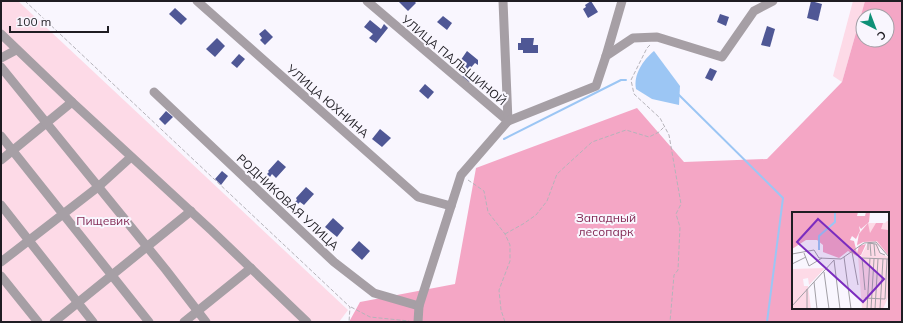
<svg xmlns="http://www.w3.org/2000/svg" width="903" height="323" viewBox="0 0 903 323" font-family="Mulish,sans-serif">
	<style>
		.green { fill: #fddae7 }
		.forest { fill: #f4a6c5; fill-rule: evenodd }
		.water { fill: #9cc6f4 }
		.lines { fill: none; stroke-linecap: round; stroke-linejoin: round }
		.stream { stroke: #9cc6f4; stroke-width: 2 }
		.building { fill: #4f5795 }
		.path { stroke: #b5b3ba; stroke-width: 1; stroke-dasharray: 4 2; stroke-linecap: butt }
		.minor { stroke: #a69fa5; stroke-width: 9 }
		.labels { text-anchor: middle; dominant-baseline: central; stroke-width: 4; stroke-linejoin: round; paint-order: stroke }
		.street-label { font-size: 12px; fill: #1f1d23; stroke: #f9f6fe }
		.park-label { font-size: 12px; fill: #842b56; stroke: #f9f6fe }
		.inset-river { fill: none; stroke: #9cc6f4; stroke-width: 2 }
		.inset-road { fill: none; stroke: #a29fa6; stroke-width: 1 }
		.view { fill: #7b2cbf; fill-opacity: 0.15; stroke: #7b2cbf; stroke-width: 2 }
		.inset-edge { fill: none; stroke: #1f1d23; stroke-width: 2 }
	</style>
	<rect width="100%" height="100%" fill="#f9f6fe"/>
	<g class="green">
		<polygon points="1,1 18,1 348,310 339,322 1,322"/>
		<polygon points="853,1 865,1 842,82 833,76"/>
	</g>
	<path class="forest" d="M865 1H902V322H349L360 302 455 284 476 168 637 108 684 162 767 159 842 82ZM863 16H887V40H863ZM793 213H888V308H793Z"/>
	<path class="water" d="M654 51 680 86 679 105 652 99 636 89C633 75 643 60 654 51Z"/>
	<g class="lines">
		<g class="stream">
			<polyline points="678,94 783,198 767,322"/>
			<polyline points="504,139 621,80 626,80"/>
		</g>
	</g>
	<g class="building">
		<polygon points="398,1 414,1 416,3 408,11"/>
		<polygon points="591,1 598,12 588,18 583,9 586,7 585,5"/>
		<polygon points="811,1 822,4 818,21 807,18"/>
		<polygon points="175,8 187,19 181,25 169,14"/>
		<polygon points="720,14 729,17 726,26 717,22"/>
		<polygon points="443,16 452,23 447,30 437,22"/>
		<polygon points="370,20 381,29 384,24 388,28 376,43 369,38 373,34 364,27"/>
		<polygon points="767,26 775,29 770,47 761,45"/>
		<polygon points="265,29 273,37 265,45 260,40 262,38 259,34"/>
		<polygon points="217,38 225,46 215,57 206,49"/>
		<polygon points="521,38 534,38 533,45 538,45 538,53 523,53 523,50 518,50 518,43 521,43"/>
		<polygon points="467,51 478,60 478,65 475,63 468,71 474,76 469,82 462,77 467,71 458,64"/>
		<polygon points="239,54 245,59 237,68 231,63"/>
		<polygon points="710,68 717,71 712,81 705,78"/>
		<polygon points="425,84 434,92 428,99 419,91"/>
		<polygon points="166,111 173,117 165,125 159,119"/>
		<polygon points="380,129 391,138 382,147 372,139"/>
		<polygon points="278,160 286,167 276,178 272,174 270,177 267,174 269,172 268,171"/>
		<polygon points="222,171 228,176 221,185 215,179"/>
		<polygon points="306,187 314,194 304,205 300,202 298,204 295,202 297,200 296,198"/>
		<polygon points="333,218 344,228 337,237 325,227"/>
		<polygon points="359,241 370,251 362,260 351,250"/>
	</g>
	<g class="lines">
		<g class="path">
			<polyline points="25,1 350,307 349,322"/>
			<polyline points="650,45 647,48 631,80 634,94 660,118 669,135 681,204 676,214 680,227 678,270 674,275 670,322"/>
			<polyline points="468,180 484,191 488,212 505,234 510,245 510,261 499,290 501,310 505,322"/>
			<polyline points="505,234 523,224 536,215 547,201 557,174 592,142 626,130 649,137 659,132 665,126"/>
			<polyline points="351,307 370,317 409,321"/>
		</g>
		<g class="minor">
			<polyline points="197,1 418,197 451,206"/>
			<polyline points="367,1 508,121"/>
			<polyline points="503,1 508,121"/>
			<polyline points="1,34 72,102 1,160"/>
			<polyline points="606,56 622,1"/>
			<polyline points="1,58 16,50"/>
			<polyline points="1,67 166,270 206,322"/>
			<polyline points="154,92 334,262 374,293 419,306"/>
			<polyline points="72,102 211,230 307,322"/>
			<polyline points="1,136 149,322"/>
			<polyline points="1,205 93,322"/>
			<polyline points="1,262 98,187 131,157"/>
			<polyline points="1,276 38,322"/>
			<polyline points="54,322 191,211"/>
			<polyline points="184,322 251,268"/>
			<polyline points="418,322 419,306 461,175 508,121 596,86 606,56 633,38 657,37 722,57 754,11 773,1"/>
		</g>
	</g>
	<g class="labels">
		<g class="street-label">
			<text transform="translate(454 60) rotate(40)">УЛИЦА ПАЛЬШИНОЙ</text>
			<text transform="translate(328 101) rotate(41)">УЛИЦА ЮХНИНА</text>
			<text transform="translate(288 202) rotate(43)">РОДНИКОВАЯ УЛИЦА</text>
		</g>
		<g class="park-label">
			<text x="606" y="217">Западный<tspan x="606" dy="14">лесопарк</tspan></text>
			<text x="103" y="220">Пищевик</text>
		</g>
	</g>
	<g transform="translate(792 212)">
		<rect width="97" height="97" fill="#f9f6fe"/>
		<path d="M95 9H97V45L84 30H71L65 34 67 21 76 11H93ZM76 31 86 32 88 42 97 45V83L91 97H70L66 44H69ZM33 56 17 73 16 66 11 67 12 74H16L19 97H0V57Z" fill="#fddae7"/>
		<path d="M0 0H66L65 4H73L74 0H78L77 10 69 17 67 14 68 19 64 27 60 24 58 28 62 29 65 41 67 34 74 32 69 43 65 44 56 39 47 46 31 40V33L25 28H14L0 37ZM76 11 78 21 84 11H91L89 17 96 18 97 44 85 29 71 30 65 33 67 22Z" fill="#f4a6c5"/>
		<path class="inset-river" d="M27 38V24L43 10V0"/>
		<path class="inset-road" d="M78 31 79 44M82 32 83 44M76 38V31L84 32 88 41 93 43M60 40 66 73M12 41 17 54 30 46M0 42 22 38 27 46 49 47 72 31 84 30 97 45M52 45 59 97M42 48 48 97M0 52 14 45M32 60 37 97M22 70 25 97M15 77V97M73 78 70 46 96 47M73 86 93 87 95 47M0 94 42 48M75 97 78 46M79 97 82 47M83 97 86 47M88 97 91 47"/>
		<path class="view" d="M26 7 92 67 71 90 5 30Z"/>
		<rect width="97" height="97" class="inset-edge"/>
	</g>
	<rect width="903" height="323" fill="none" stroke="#1f1d23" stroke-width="4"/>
	<g transform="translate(875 28) rotate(138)"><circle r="19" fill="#f9f6fe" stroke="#a29fa6"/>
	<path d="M0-3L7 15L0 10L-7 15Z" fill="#0e9077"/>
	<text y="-6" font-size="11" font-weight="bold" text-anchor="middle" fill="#1f1d23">С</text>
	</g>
	<path d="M10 26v6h98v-6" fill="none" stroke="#1f1d23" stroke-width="2"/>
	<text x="16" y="26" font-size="12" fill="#1f1d23" stroke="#f9f6fe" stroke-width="3" paint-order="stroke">100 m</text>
</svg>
